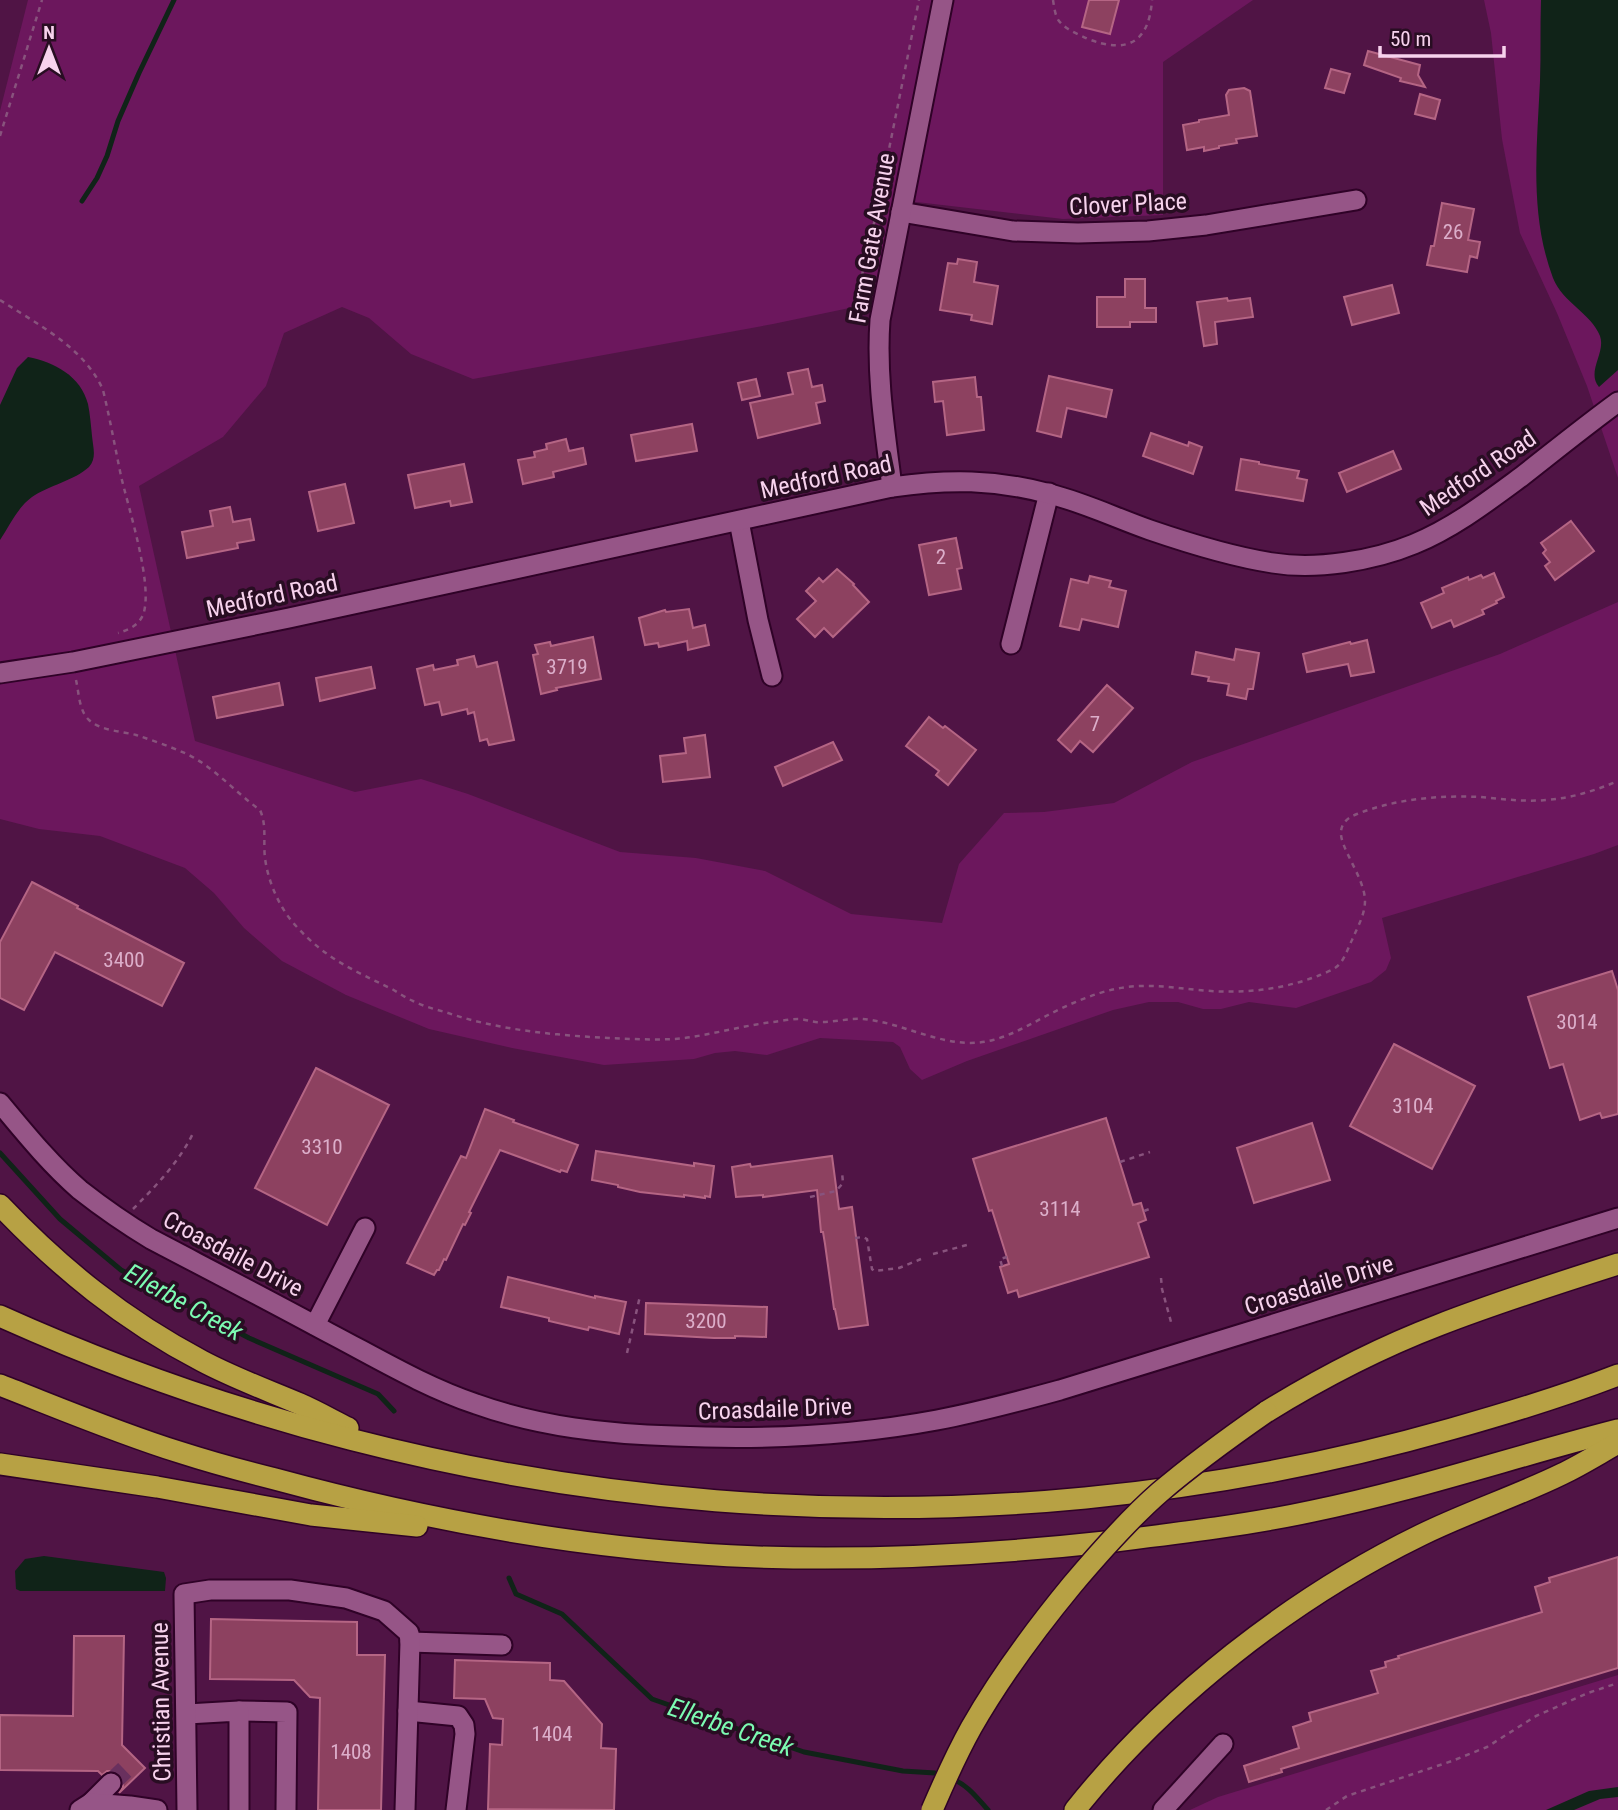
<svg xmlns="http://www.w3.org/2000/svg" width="1618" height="1810" viewBox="0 0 1618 1810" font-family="'Roboto Condensed',sans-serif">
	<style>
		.green { fill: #6c175d }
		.water { fill: #102318 }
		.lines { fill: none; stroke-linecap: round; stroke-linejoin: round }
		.stream { stroke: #102318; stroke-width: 5 }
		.building { fill: #8d4160; stroke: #b56584; stroke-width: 2 }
		.minor-tunnel { stroke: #69305e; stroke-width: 19; stroke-dasharray: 19 10; stroke-linecap: butt }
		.minor-casing { stroke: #2f0227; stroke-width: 23 }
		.highway-casing { stroke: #2f0227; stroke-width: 24 }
		.path { stroke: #88537d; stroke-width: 2.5; stroke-dasharray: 5 5; stroke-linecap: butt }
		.minor { stroke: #965587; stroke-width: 19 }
		.highway { stroke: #b7a144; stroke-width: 21 }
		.highway-bridge-casing { stroke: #2f0227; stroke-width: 24; stroke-linecap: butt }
		.highway-bridge { stroke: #b7a144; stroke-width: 21 }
		.labels { text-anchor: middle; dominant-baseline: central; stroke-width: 7; stroke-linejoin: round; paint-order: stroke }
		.number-label { font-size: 21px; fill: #dcaeca }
		.street-label { font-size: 24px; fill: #f7d2ed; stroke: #280d22 }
		.water-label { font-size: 26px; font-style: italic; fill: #7cfbb2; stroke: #280d22 }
	</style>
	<rect width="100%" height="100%" fill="#501445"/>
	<g class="green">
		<polygon points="28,0 1253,0 1163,62 1163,215 1063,219 899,200 878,302 773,324 473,379 411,354 369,318 342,307 284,333 266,386 223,437 139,486 195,741 355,792 421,779 468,794 620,852 696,858 765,871 851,914 942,923 959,864 1004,813 1044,812 1114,803 1192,762 1500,654 1618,602 1618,845 1594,854 1382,918 1391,958 1386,970 1371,982 1296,1008 1249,1002 1221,1009 1203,1009 1178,1002 1149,1002 1113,1010 967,1061 922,1080 910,1069 900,1047 893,1042 820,1038 767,1055 735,1051 715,1053 694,1059 604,1065 512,1048 429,1029 346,995 282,961 244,928 214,893 185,868 100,836 39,829 0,819 0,111"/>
		<polygon points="1484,0 1618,0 1618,478 1587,386 1557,313 1520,233 1502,139 1491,33"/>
		<polygon points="1618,1675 1618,1810 1190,1810 1218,1797"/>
	</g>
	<g class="water">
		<path d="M1541 0H1618V370L1599 387C1586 372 1606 353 1600 336 1591 313 1563 303 1553 278 1529 214 1537 147 1540 81 1541 54 1540 27 1541 0Z"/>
		<path d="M28 357C54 362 81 376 88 404 90 414 91 426 92 436 93 447 97 458 89 467 75 480 48 486 32 497 17 508 10 525 0 540V405L17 368Z"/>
		<polygon points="44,1556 164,1572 166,1578 165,1591 20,1591 16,1589 15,1571 25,1559"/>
		<polygon points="1618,1787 1618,1797 1600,1799 1574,1810 1546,1810 1589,1791"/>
	</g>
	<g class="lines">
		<g class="stream">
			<polyline points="82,201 97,178 107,156 118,121 139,73 174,0"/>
			<polyline points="0,1153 60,1219 121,1270 249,1338 378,1394 394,1411"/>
			<polyline points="509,1578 516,1594 562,1614 652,1699 804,1752 903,1771 935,1773 943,1776"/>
			<path d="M952 1779C968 1785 977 1798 988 1810"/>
		</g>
	</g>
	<g class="building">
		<polygon points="1089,0 1119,0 1110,34 1082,27"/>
		<polygon points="1368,51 1420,65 1418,75 1425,87 1400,81 1401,78 1364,65"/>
		<polygon points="1331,69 1350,74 1344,93 1325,88"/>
		<polygon points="1244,88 1250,91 1257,136 1236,139 1237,143 1219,146 1219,148 1204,151 1204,147 1187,150 1183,125 1199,122 1199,120 1229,115 1226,95 1229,90"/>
		<polygon points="1420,94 1440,100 1435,119 1415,114"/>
		<polygon points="1442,203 1474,209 1468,240 1480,242 1477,258 1470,256 1467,272 1427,265 1431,246 1434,246"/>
		<polygon points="958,259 977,262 974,282 998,286 992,324 971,320 972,315 940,310 948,263 957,264"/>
		<polygon points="1125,279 1145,279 1145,308 1156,308 1156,322 1130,322 1130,327 1097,327 1097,297 1125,297"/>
		<polygon points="1392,285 1399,313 1352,325 1344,297"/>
		<polygon points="1227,298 1228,301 1250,298 1253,317 1215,322 1217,344 1204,346 1197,302"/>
		<polygon points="808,369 812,387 822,385 825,401 816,403 820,423 758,438 750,403 793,394 788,373"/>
		<polygon points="1049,376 1112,390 1106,417 1067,408 1061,437 1037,431"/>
		<polygon points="975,377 977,397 981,397 984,430 947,435 943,401 935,402 933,382"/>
		<polygon points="756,379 760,396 742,400 738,383"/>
		<polygon points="692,424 697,451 636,461 631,435"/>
		<polygon points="1151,433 1188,446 1189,442 1202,447 1193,474 1143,456"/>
		<polygon points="566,439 569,451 583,448 586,464 553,472 554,477 523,484 518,460 535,457 534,452 547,449 546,444"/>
		<polygon points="1393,451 1401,469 1347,492 1339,473"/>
		<polygon points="1241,459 1259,462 1259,464 1299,471 1297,478 1307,480 1303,501 1236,490"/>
		<polygon points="464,464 472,502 451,506 450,501 415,508 408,475"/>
		<polygon points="345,484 354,523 318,531 309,492"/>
		<polygon points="230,507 233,522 250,519 254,540 237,543 238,548 187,558 182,532 213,526 210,511"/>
		<polygon points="1571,521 1594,551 1555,580 1545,566 1550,562 1543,553 1546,550 1541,543"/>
		<polygon points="956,538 962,568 957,569 961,589 929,595 919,545"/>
		<polygon points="837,569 854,584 853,585 869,602 833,637 824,628 815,637 797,619 816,601 806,591 819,578 823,582"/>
		<polygon points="1494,573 1504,597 1496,601 1497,603 1482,610 1484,614 1454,627 1451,620 1432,628 1421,603 1444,593 1442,588 1468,577 1469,580 1481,575 1483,578"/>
		<polygon points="1090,576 1111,581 1109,587 1126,591 1118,627 1082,619 1079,630 1060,626 1071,579 1088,583"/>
		<polygon points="689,609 693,628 705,625 709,645 688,650 687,641 659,647 658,643 645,645 639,618 665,610 666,612"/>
		<polygon points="593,637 601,679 556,688 557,690 541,694 533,655 538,654 535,645 550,642 551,646"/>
		<polygon points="1367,640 1374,672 1351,676 1348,664 1307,672 1303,654 1350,642 1351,644"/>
		<polygon points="1236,649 1259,653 1253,689 1248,689 1246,699 1227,695 1229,684 1208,681 1209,677 1192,674 1196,652 1234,660"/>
		<polygon points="474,656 477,667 497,662 514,740 489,745 487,739 480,741 474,712 468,714 467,709 442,715 439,702 425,705 417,669 433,665 434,670 458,665 457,660"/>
		<polygon points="371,667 375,688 320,701 316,678"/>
		<polygon points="279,683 283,705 217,718 213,697"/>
		<polygon points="1107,685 1133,708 1093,752 1080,741 1071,752 1058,740"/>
		<polygon points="929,717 943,728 945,726 976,750 948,785 936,775 939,771 906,746"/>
		<polygon points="705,735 710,777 663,782 660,756 686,753 684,738"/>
		<polygon points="833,742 842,760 783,786 775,767"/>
		<polygon points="32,882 78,906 77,908 184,963 162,1006 55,952 24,1010 0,998 0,942"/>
		<polygon points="1612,971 1618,990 1618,1114 1602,1118 1600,1113 1580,1120 1563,1064 1550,1068 1528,997"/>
		<polygon points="1394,1044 1475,1086 1432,1169 1350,1126"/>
		<polygon points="316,1068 389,1105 327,1225 255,1188"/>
		<polygon points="485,1109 514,1120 513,1122 578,1145 567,1172 561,1170 560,1172 500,1150 469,1212 471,1213 465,1225 463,1224 446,1260 444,1259 439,1270 437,1270 434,1275 407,1263 461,1156 466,1158"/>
		<polygon points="1106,1118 1133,1205 1141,1203 1146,1220 1138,1223 1149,1257 1019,1297 1017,1290 1008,1293 1000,1267 1009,1264 992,1210 989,1211 973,1159"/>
		<polygon points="1312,1123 1330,1180 1254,1203 1237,1148"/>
		<polygon points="596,1151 694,1166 694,1163 714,1166 710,1197 705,1196 705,1198 684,1195 684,1197 640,1192 618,1187 618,1185 592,1180"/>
		<polygon points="832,1156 839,1209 852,1207 868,1325 839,1329 835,1309 834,1309 825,1244 823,1232 821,1232 817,1190 763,1197 763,1195 736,1197 732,1167 750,1164 751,1167"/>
		<polygon points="508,1277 595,1298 595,1296 626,1302 619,1334 589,1327 588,1330 549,1321 549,1318 501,1307"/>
		<polygon points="646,1303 767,1307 766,1337 735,1336 735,1338 714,1338 645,1334"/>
		<polygon points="1618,1557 1618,1668 1281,1769 1282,1772 1249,1782 1244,1766 1299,1748 1293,1727 1311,1721 1309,1713 1378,1693 1371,1671 1386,1667 1385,1662 1399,1658 1398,1656 1542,1612 1535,1587 1550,1582 1549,1578"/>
		<polygon points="211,1619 357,1622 357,1655 385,1655 381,1810 318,1810 320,1698 310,1697 294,1680 210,1679"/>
		<polygon points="74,1636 124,1636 122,1745 145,1768 119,1793 123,1787 123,1781 119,1774 113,1771 107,1771 102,1775 98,1771 0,1770 0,1715 73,1716"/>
		<polygon points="455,1660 550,1663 550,1680 564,1681 602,1724 601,1748 616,1749 614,1810 488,1809 490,1744 502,1745 503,1719 493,1718 485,1699 454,1698"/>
	</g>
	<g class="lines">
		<polyline class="minor-tunnel" points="111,1783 132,1763"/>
		<defs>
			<g id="minor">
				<polyline points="901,212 1013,231 1078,233 1148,231 1206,225 1356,200"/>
				<path d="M892 487C885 431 876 376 880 320L943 0"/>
				<polyline points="739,521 758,620 772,676"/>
				<polyline points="1011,644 1049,493"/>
				<path d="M0 673 73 662 289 618 892 487C948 479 995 479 1050 494 1085 503 1116 518 1150 530 1188 543 1233 557 1273 563 1316 570 1373 561 1414 544 1453 528 1487 502 1521 477 1553 452 1585 426 1618 402"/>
				<path d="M0 1103C25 1133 50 1164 80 1190 103 1208 126 1224 151 1239 210 1270 270 1301 329 1333 377 1358 425 1387 476 1404 540 1427 607 1434 674 1436 761 1440 851 1436 937 1420 979 1412 1020 1401 1060 1390L1618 1218"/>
				<polyline points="315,1325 365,1228"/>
				<polyline points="410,1642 502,1645"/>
				<polyline points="239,1711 287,1712 286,1810"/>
				<polyline points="408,1711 458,1716 464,1725 465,1734 456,1810"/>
				<polyline points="187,1714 239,1711 239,1810"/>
				<polyline points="91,1803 111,1783"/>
				<polyline points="80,1810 91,1803 130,1806 157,1810"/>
				<polyline points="187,1810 184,1594 210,1590 290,1590 346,1598 384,1611 409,1633 410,1642 405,1810"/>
				<polyline points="1163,1810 1223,1744"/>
			</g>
			<g id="highway">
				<path d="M0 1205C61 1269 124 1320 202 1361 234 1378 267 1390 300 1404 316 1411 332 1420 348 1428"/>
				<path d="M0 1316C455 1521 970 1566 1451 1429 1508 1413 1564 1396 1618 1375"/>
				<path d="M0 1385C59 1408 118 1433 179 1452 210 1462 243 1471 275 1479 433 1522 595 1551 758 1557 878 1561 997 1554 1115 1541 1181 1533 1248 1525 1313 1511 1416 1490 1516 1456 1618 1430"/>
				<path d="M1266 1412C1321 1378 1379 1348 1439 1325 1498 1302 1558 1283 1618 1264"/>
				<polyline points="0,1464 157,1487 311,1515 417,1526"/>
				<path d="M1075 1810C1165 1697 1292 1598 1421 1535 1468 1512 1517 1496 1562 1474 1581 1465 1600 1453 1618 1443"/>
			</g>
		</defs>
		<use href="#minor" class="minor-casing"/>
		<use href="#highway" class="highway-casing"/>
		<g class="path">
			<path d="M1053 0C1054 6 1055 16 1059 21 1066 30 1078 34 1088 39 1127 54 1149 43 1152 0"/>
			<polyline points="0,136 42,0"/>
			<polyline points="858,284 862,275 875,219 919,0"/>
			<path d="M0 300C37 324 85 348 103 390 110 419 115 447 121 476 128 507 154 586 143 615 138 626 128 630 118 633"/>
			<path d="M76 680C79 693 79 711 89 720 101 731 121 731 136 735 152 740 171 747 187 754 215 768 235 792 260 810 267 825 263 842 265 858 268 882 280 909 296 926 326 959 353 970 392 989 399 993 406 998 413 1001 423 1006 434 1009 445 1012 497 1030 553 1035 608 1038 630 1039 653 1040 675 1039 708 1036 740 1026 773 1022 781 1021 790 1019 798 1019 806 1019 813 1023 822 1022 836 1022 850 1018 863 1019 907 1023 948 1052 993 1040 1012 1035 1029 1025 1046 1016 1067 1005 1092 994 1115 989 1144 983 1169 987 1198 990 1240 994 1280 991 1320 975 1323 974 1332 970 1335 968 1344 962 1347 950 1352 940 1357 928 1365 915 1365 901 1365 878 1339 847 1341 831 1342 822 1349 817 1357 814 1395 799 1440 795 1480 797 1502 799 1524 802 1546 800 1572 798 1594 791 1618 781"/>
			<polyline points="1120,1162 1150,1152"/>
			<polyline points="810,1197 836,1191 843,1183 842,1172"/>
			<path d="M133 1209C156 1186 181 1160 194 1131"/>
			<polyline points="1144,1211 1152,1208"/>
			<polyline points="855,1238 863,1237 867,1239 872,1269 874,1271 899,1268 921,1259"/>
			<polyline points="933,1254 967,1245"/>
			<polyline points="1002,1266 1000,1259 1007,1257"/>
			<polyline points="1161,1278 1162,1289 1171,1322"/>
			<polyline points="627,1353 640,1296"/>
			<polyline points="1326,1810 1347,1796 1452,1761 1487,1747 1536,1716 1588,1693 1618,1683"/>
		</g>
		<use href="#minor" class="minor"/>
		<use href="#highway" class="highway"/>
		<defs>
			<path id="highway-bridge" d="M932 1810C944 1782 956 1755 971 1728 1000 1677 1035 1630 1072 1585 1099 1553 1128 1520 1160 1492 1194 1463 1230 1437 1266 1412"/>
		</defs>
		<use href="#highway-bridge" class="highway-bridge-casing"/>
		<use href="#highway-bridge" class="highway-bridge"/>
	</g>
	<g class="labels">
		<g class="number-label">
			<text x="1453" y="232">26</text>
			<text x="941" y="557">2</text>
			<text x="567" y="667">3719</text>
			<text x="1095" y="724">7</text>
			<text x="124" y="960">3400</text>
			<text x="1577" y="1022">3014</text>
			<text x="1413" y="1106">3104</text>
			<text x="322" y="1147">3310</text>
			<text x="1060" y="1209">3114</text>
			<text x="706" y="1321">3200</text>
			<text x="552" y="1734">1404</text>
			<text x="351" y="1752">1408</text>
		</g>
		<g class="street-label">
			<text transform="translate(1128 204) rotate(-3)">Clover Place</text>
			<text transform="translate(872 238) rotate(-80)">Farm Gate Avenue</text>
			<text transform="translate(1478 473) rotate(-34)">Medford Road</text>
			<text transform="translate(826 477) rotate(-12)">Medford Road</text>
			<text transform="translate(272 596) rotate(-12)">Medford Road</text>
			<text transform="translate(233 1254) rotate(28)">Croasdaile Drive</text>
			<text transform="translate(1319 1285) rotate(-17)">Croasdaile Drive</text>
			<text transform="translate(775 1409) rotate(-2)">Croasdaile Drive</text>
			<text transform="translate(161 1702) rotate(-91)">Christian Avenue</text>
		</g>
		<g class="water-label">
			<text transform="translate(184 1302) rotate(29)">Ellerbe Creek</text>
			<text transform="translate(731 1727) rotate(19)">Ellerbe Creek</text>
		</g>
	</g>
	<g transform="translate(49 49)" stroke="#280d22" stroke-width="5" paint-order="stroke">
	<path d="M0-5L12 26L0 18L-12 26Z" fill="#f7d2ed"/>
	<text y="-10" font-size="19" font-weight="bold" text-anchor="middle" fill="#f7d2ed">N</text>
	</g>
	<path d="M1380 46v10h124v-10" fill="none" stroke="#f7d2ed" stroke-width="3.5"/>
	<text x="1390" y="46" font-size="21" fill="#f7d2ed" stroke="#280d22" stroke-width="5" paint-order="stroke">50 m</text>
</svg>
